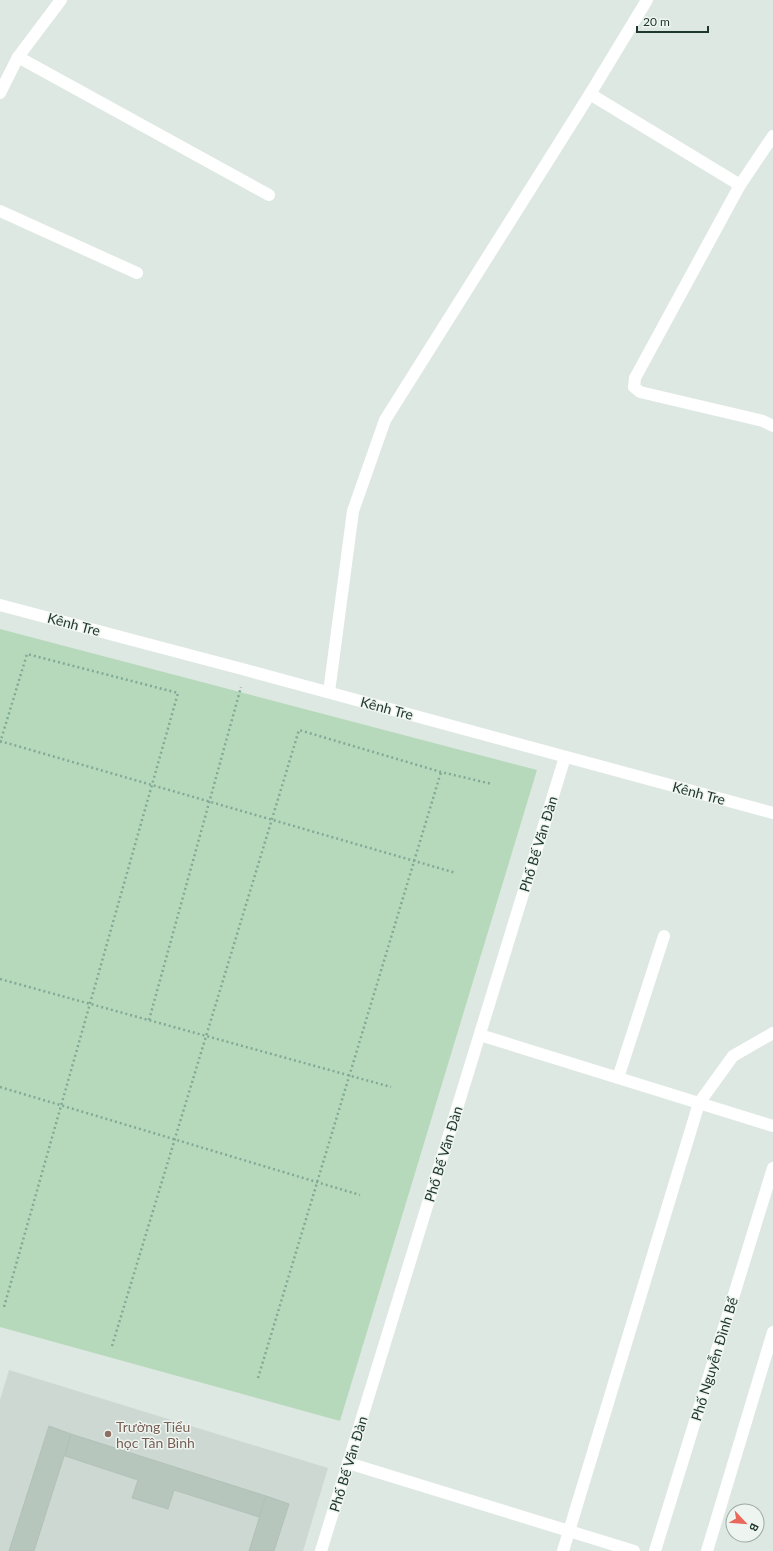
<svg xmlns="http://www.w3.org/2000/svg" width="773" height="1551" viewBox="0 0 773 1551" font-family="Lato,sans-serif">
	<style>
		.built { fill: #ccd8d1 }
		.green { fill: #b7d9bb }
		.building { fill: #b6c6bd; stroke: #b1c1b8 }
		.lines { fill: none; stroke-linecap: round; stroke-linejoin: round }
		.path { stroke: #80aa96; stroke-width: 2.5; stroke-dasharray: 2 3; stroke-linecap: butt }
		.minor { stroke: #fff; stroke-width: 12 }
		.education-dot { fill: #8d6e63; stroke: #eef5f0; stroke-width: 1.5 }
		.labels { text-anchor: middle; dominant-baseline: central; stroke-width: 3; stroke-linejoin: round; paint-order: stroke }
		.street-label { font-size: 14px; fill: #20372d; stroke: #eef5f0 }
		.education-label { font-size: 14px; fill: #785e54; stroke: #eef5f0; text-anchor: start }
	</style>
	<rect width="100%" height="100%" fill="#dee8e2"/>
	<polygon class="built" points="9,1370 328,1468 303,1551 0,1551 0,1400"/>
	<polygon class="green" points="0,629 537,770 340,1421 0,1327"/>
	<g class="building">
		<polygon points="49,1426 71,1434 34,1551 9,1551"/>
		<polygon points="71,1434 266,1496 259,1517 174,1490 168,1509 132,1498 138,1480 65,1456"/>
		<polygon points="266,1496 289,1504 274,1551 249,1551"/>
	</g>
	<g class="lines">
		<g class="path">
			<polyline points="0,741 456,873"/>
			<polyline points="0,743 27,654 178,693 4,1307"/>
			<polyline points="0,979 391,1087"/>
			<polyline points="149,1020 241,687"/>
			<polyline points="0,1087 360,1195"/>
			<polyline points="112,1346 299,730 441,772 492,784"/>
			<polyline points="258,1378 441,772"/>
		</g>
		<g class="minor">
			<polyline points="18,57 269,195"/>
			<polyline points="0,93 18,57 61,0"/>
			<polyline points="590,94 740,185 635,378 634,387 640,392 763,421 773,426"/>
			<polyline points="740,185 773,136"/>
			<polyline points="0,211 137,273"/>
			<polyline points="0,605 246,670 773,813"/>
			<polyline points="329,692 353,511 385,420 590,94 647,0"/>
			<polyline points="480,1035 773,1126"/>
			<polyline points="618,1078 664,936"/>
			<polyline points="348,1463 634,1551"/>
			<polyline points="321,1551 565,757"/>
			<polyline points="563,1551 699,1103 733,1056 773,1033"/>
			<polyline points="655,1551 773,1168"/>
			<polyline points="707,1551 773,1332"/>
		</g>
	</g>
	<circle class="education-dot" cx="108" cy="1434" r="4"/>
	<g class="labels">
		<g class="street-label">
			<text transform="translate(74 624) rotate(15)">Kênh Tre</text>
			<text transform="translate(387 708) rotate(15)">Kênh Tre</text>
			<text transform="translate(699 793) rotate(15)">Kênh Tre</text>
			<text transform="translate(538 844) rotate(-73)">Phố Bế Văn Đàn</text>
			<text transform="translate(443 1154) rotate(-73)">Phố Bế Văn Đàn</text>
			<text transform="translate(714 1359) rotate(-73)">Phố Nguyễn Đình Bể</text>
			<text transform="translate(348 1464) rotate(-73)">Phố Bế Văn Đàn</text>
		</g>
		<g class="education-label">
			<text x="116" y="1426">Trường Tiểu<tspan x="116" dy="16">học Tân Bình</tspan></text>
		</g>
	</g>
	<g transform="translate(745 1523) rotate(116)"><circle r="19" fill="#eef5f0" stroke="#9ca9a2"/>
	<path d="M0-3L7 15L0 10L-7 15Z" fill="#e9675b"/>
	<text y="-6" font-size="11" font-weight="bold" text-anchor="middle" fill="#20372d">B</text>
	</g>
	<path d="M637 26v6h71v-6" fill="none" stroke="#20372d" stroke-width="2"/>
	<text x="643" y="26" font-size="12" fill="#20372d" stroke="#eef5f0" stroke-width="3" paint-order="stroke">20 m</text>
</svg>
